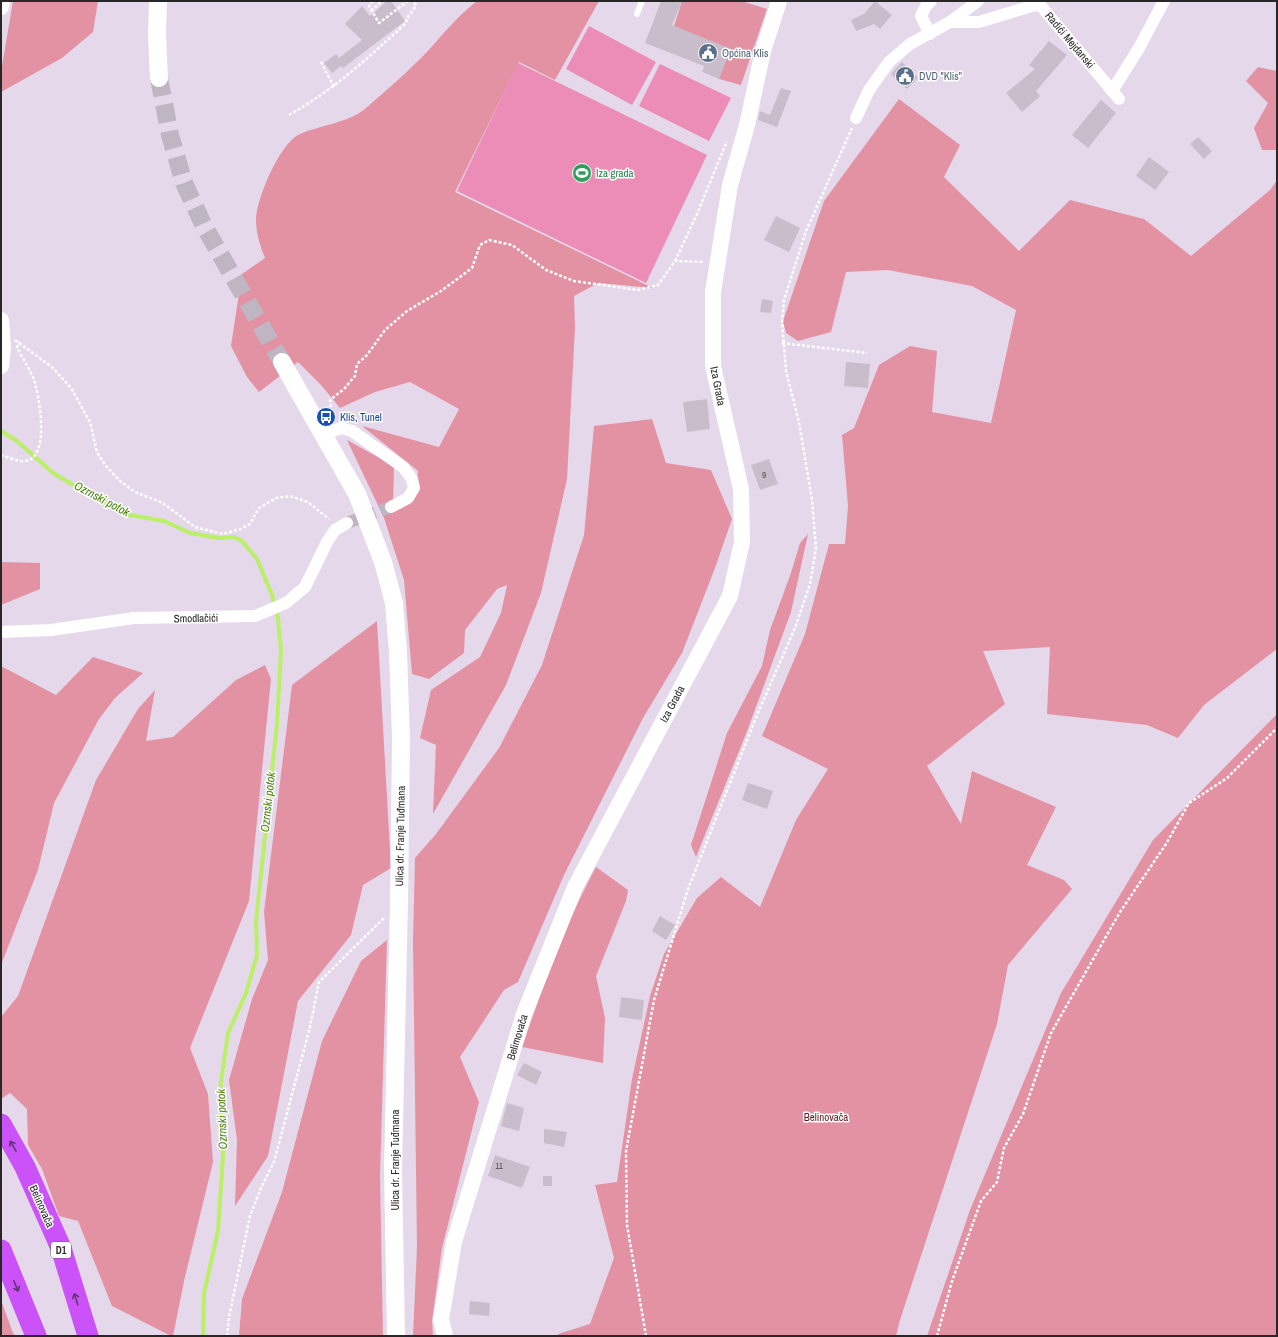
<svg xmlns="http://www.w3.org/2000/svg" width="1278" height="1337" viewBox="0 0 1278 1337" font-family="'Archivo Narrow',sans-serif">
	<style>
		.green { fill: #e392a3 }
		.pitch { fill: #eb8db7 }
		.lines { fill: none; stroke-linecap: round; stroke-linejoin: round }
		.stream { stroke: #b9f067; stroke-width: 4 }
		.building { fill: #c9bdcc }
		.minor-tunnel { stroke: #bfb5c3; stroke-width: 12; stroke-dasharray: 12 6; stroke-linecap: butt }
		.secondary-tunnel { stroke: #bfb5c3; stroke-width: 18; stroke-dasharray: 18 9; stroke-linecap: butt }
		.path { stroke: #fff; stroke-width: 2.5; stroke-dasharray: 3 2; stroke-linecap: butt }
		.service { stroke: #fff; stroke-width: 6 }
		.minor { stroke: #fff; stroke-width: 12 }
		.tertiary { stroke: #fff; stroke-width: 16 }
		.secondary { stroke: #fff; stroke-width: 18 }
		.trunk { stroke: #cb51f9; stroke-width: 21 }
		.oneway { stroke: #603670 }
		.labels { text-anchor: middle; dominant-baseline: central; stroke-width: 3; stroke-linejoin: round; paint-order: stroke }
		.number-label { font-size: 9px; fill: #504c50 }
		.shield { fill: #fff; stroke: #686868; stroke-width: 1 }
		.shield-label { font-size: 10px; font-weight: bold; fill: #272727 }
		.street-label { font-size: 11px; fill: #272727; stroke: #fff }
		.service-label { font-size: 11px; fill: #4e5e75; stroke: #fff; text-anchor: start }
		.leisure-label { font-size: 11px; fill: #27864d; stroke: #fff; text-anchor: start }
		.transit-label { font-size: 11px; fill: #164399; stroke: #fff; text-anchor: start }
		.park-label { font-size: 11px; fill: #64171d; stroke: #fff }
		.water-label { font-size: 12px; font-style: italic; fill: #4a840b; stroke: #fff }
	</style>
	<rect width="100%" height="100%" fill="#e5d8ea"/>
	<g class="green">
		<polygon points="13,1 98,1 93,32 62,58 1,92 1,72"/>
		<path d="M477 1H599L555 80 519 62 455 192 653 288 598 283 574 296 575 327 567 479 541 593 506 685 433 814 436 745 420 738 431 690 480 657 501 613 507 585 497 589 465 630 464 653 429 679 412 674 404 580 384 518 347 440 394 466 393 509 416 488 418 471 362 426 439 447 459 409 410 382 375 392 340 408 321 385 298 362 259 392 247 377 231 346 242 274 265 258C260 246 256 233 256 220 256 199 280 144 298 135 319 125 349 123 366 108 386 91 406 73 424 55 443 35 455 18 477 1Z"/>
		<polygon points="682,1 741,1 767,9 741,85 719,79 674,26"/>
		<polygon points="1258,67 1277,71 1277,150 1262,150 1254,128 1268,103 1246,81"/>
		<polygon points="899,99 960,145 944,177 1019,251 1070,200 1144,219 1191,256 1270,190 1277,180 1277,649 1204,705 1178,738 1147,725 1047,714 1050,647 983,651 1005,704 927,766 961,824 972,771 1056,807 1027,865 1064,880 1072,889 1008,965 997,1024 900,1320 896,1336 558,1336 558,1334 590,1324 614,1258 595,1185 617,1182 632,1079 650,996 664,954 697,898 721,877 760,907 796,820 828,769 762,736 805,634 829,544 845,544 848,506 842,435 854,428 879,365 910,346 937,351 932,412 991,423 1016,310 972,286 888,270 846,272 831,332 798,341 786,333 783,321 824,201"/>
		<polygon points="652,419 666,463 711,470 732,519 715,568 682,653 643,718 564,875 518,982 504,990 460,1057 479,1102 442,1248 432,1321 433,1336 413,1336 417,1247 413,942 415,858 436,834 499,748 542,665 584,535 594,426"/>
		<polygon points="808,534 791,612 746,734 696,857 691,845 727,733 762,666 770,630 791,573 800,543"/>
		<polygon points="1,562 40,563 40,589 1,605"/>
		<polygon points="377,621 391,868 363,885 351,935 298,1001 268,1156 235,1206 237,1140 229,1080 252,999 268,960 264,912 292,685"/>
		<polygon points="93,657 143,673 115,698 99,719 54,803 38,870 1,965 1,666 56,695"/>
		<polygon points="265,665 271,679 249,901 190,1048 208,1094 213,1162 184,1281 173,1336 171,1336 112,1306 78,1221 59,1216 42,1169 28,1145 27,1109 10,1093 1,1099 1,1017 18,996 96,780 138,709 155,690 146,741 173,737 236,680"/>
		<polygon points="1277,714 1277,1336 927,1336 970,1210 1061,993 1153,840"/>
		<path d="M596 867 628 890 626 901 596 976 605 1018 603 1063 522 1047C543 987 566 922 596 867Z"/>
		<polygon points="387,940 380,1175 383,1336 239,1336 242,1299 282,1192 322,1041 361,961"/>
		<polygon points="1,1300 13,1333 15,1336 1,1336"/>
	</g>
	<g class="pitch">
		<polygon points="589,26 656,62 632,105 566,69"/>
		<polygon points="518,63 707,155 646,283 457,191"/>
		<polygon points="660,64 731,98 709,141 639,106"/>
	</g>
	<g class="lines">
		<polyline class="stream" points="1,431 17,441 53,473 95,498 130,515 164,521 190,533 219,538 234,537 242,541 257,559 272,595 278,618 281,651 277,724 256,921 257,955 246,993 228,1033 220,1089 223,1156 218,1231 204,1293 203,1336"/>
	</g>
	<g class="building">
		<polygon points="387,1 391,1 405,21 343,68 341,66 332,73 324,63 336,54 339,58 362,40 345,24 362,6 370,16"/>
		<polygon points="661,1 682,1 672,25 731,49 719,79 702,72 704,66 645,43"/>
		<polygon points="875,1 892,15 880,29 874,24 856,31 851,20 864,14"/>
		<polygon points="1049,41 1067,55 1036,91 1040,96 1022,112 1006,93 1035,69 1029,65"/>
		<polygon points="902,62 918,78 907,89 891,74"/>
		<polygon points="781,88 791,91 777,127 758,120 760,111 770,115"/>
		<polygon points="1101,100 1116,113 1088,148 1072,135"/>
		<polygon points="1198,137 1212,151 1204,159 1190,144"/>
		<polygon points="1149,157 1169,172 1155,190 1136,176"/>
		<polygon points="776,216 800,228 789,252 764,240"/>
		<polygon points="762,299 773,301 771,313 760,312"/>
		<polygon points="846,362 870,364 868,388 844,386"/>
		<polygon points="707,399 710,429 687,432 683,402"/>
		<polygon points="769,459 778,484 760,490 751,465"/>
		<polygon points="748,783 773,791 767,809 742,800"/>
		<polygon points="660,916 675,925 666,940 652,931"/>
		<polygon points="621,997 644,1000 642,1020 619,1017"/>
		<polygon points="524,1063 542,1072 536,1085 517,1075"/>
		<polygon points="507,1103 524,1108 519,1131 501,1126"/>
		<polygon points="544,1129 567,1132 564,1147 544,1143"/>
		<polygon points="495,1155 530,1167 522,1188 488,1176"/>
		<rect x="543" y="1176" width="9" height="10"/>
		<polygon points="470,1301 490,1303 489,1316 469,1314"/>
	</g>
	<g class="lines">
		<polyline class="minor-tunnel" points="347,523 391,507"/>
		<polyline class="secondary-tunnel" points="159,78 170,135 184,183 204,226 282,362"/>
		<g class="path">
			<polyline points="373,1 369,6 379,23 408,1"/>
			<polyline points="371,11 382,1"/>
			<polyline points="321,62 334,87"/>
			<path d="M289 115C335 89 368 58 406 23L407 18 416 6 414 1"/>
			<polyline points="675,261 697,214 727,141"/>
			<polyline points="15,340 52,367 71,388 90,422 97,452 105,465 120,481 135,492 163,503 195,527 223,534 240,529 250,524 259,508 276,498 290,496 308,502 329,519"/>
			<polyline points="782,343 867,353"/>
			<polyline points="332,417 330,400 344,389 355,376 357,364 367,355 385,330 407,311 441,291 472,268 480,245 489,240 512,245 546,270 574,281 638,290 658,285 675,261 704,262"/>
			<path d="M1 455C8 457 18 462 25 461 51 459 39 395 34 380 30 369 22 358 17 347L20 342"/>
			<polyline points="227,1336 229,1317 250,1216 261,1188 274,1162 310,1027 319,982 384,918"/>
			<polyline points="646,1336 627,1225 626,1151 654,1000 688,889 757,715 795,628 810,584 816,548 812,500 799,422 786,371 782,322 784,300 806,231 852,128"/>
			<polyline points="937,1336 952,1281 981,1201 997,1182 1004,1148 1023,1114 1051,1033 1120,912 1166,844 1189,803 1227,778 1277,728"/>
		</g>
		<polyline class="service" points="637,14 642,1"/>
		<g class="minor">
			<polyline points="950,22 979,22 1035,5 1041,6 1119,99"/>
			<polyline points="930,34 921,16 926,6 931,1"/>
			<polyline points="1112,91 1139,48 1164,1"/>
			<polyline points="856,118 869,90 889,62 910,44 950,22 978,1"/>
			<polyline points="324,434 341,428 352,431 403,467 412,479 414,488 408,498 391,507"/>
			<polyline points="1,632 51,630 134,618 255,616 286,603 305,587 327,542 335,530 347,523"/>
		</g>
		<g class="tertiary">
			<polyline points="1,7 2,1"/>
			<polyline points="1,320 3,348 1,366"/>
			<polyline points="445,1336 441,1319 454,1242 524,1014 575,887 730,596 742,542 741,489 713,366 713,292 730,185 747,125 763,51 779,1"/>
		</g>
		<g class="secondary">
			<polyline points="158,1 157,36 159,78"/>
			<polyline points="282,362 357,494 383,562 394,603 398,652 401,739 399,902 393,1169 396,1336"/>
		</g>
		<g class="trunk">
			<polyline points="1,1124 25,1167 61,1248 88,1336"/>
			<polyline points="1,1250 36,1336"/>
		</g>
	</g>
	<defs><path id="oneway-shaft" d="M-6 0H5M1.5-3L5.5 0L1.5 3" fill="none" stroke-width="1.6" stroke-linecap="round" stroke-linejoin="round"/></defs>
	<g class="oneway">
		<use href="#oneway-shaft" transform="translate(13 1146) rotate(-120)"/>
		<use href="#oneway-shaft" transform="translate(16 1286) rotate(67)"/>
		<use href="#oneway-shaft" transform="translate(76 1299) rotate(-107)"/>
	</g>
	<defs>
		<symbol id="civic-disc" viewBox="-11 -11 22 22"><circle r="9.5" fill="#5c6f8a" stroke="#fff"/><path d="M-.6-6.5H3V-4.5H.6V-3L4-1V1h2V6H-6V1h2V-1L-.6-3ZM-1.2 2.5V6h2.4V2.5Z" fill="#fff"/></symbol>
		<symbol id="stadium-disc" viewBox="-11 -11 22 22"><circle r="9.5" fill="#2e9e5b" stroke="#fff"/><path d="M0-5a6.5 5 0 1 0 0 10a6.5 5 0 1 0 0-10ZM-3.5-1.8h7v3.6h-7Z" fill="#fff"/></symbol>
		<symbol id="bus-disc" viewBox="-11 -11 22 22"><circle r="9.5" fill="#1a4fb4" stroke="#fff"/><path d="M-5-6H5V4H4V6H2V4H-2V6H-4V4H-5ZM-3.5-4V0h7V-4ZM-3.5 1.2v1.5H-2V1.2ZM2 1.2v1.5H3.5V1.2Z" fill="#fff"/></symbol>
	</defs>
	<g fill-rule="evenodd">
		<use href="#civic-disc" x="697" y="42" width="22" height="22"/>
		<use href="#civic-disc" x="894" y="65" width="22" height="22"/>
		<use href="#stadium-disc" x="571" y="162" width="22" height="22"/>
		<use href="#bus-disc" x="315" y="406" width="22" height="22"/>
	</g>
	<g class="labels">
		<g class="number-label">
			<text x="764" y="475">9</text>
			<text x="499" y="1166">11</text>
		</g>
		<rect class="shield" x="51" y="1242" width="20" height="16" rx="3"/>
		<g class="shield-label">
			<text x="61" y="1250">D1</text>
		</g>
		<g class="street-label">
			<text transform="translate(1070 40) rotate(50)">Radići Mejdanski</text>
			<text transform="translate(718 386) rotate(79)">Iza Grada</text>
			<text transform="translate(196 618) rotate(-1)">Smodlačići</text>
			<text transform="translate(672 704) rotate(-62)">Iza Grada</text>
			<text transform="translate(400 836) rotate(-89)">Ulica dr. Franje Tuđmana</text>
			<text transform="translate(517 1037) rotate(-73)">Belimovača</text>
			<text transform="translate(395 1160) rotate(-90)">Ulica dr. Franje Tuđmana</text>
			<text transform="translate(42 1206) rotate(66)">Belinovača</text>
		</g>
		<g class="service-label">
			<text x="722" y="53">Općina Klis</text>
			<text x="919" y="76">DVD "Klis"</text>
		</g>
		<g class="leisure-label">
			<text x="596" y="173">Iza grada</text>
		</g>
		<g class="transit-label">
			<text x="340" y="417">Klis, Tunel</text>
		</g>
		<g class="park-label">
			<text x="826" y="1117">Belinovača</text>
		</g>
		<g class="water-label">
			<text transform="translate(102 499) rotate(28)">Ozrnski potok</text>
			<text transform="translate(268 802) rotate(-84)">Ozrnski potok</text>
			<text transform="translate(222 1119) rotate(-92)">Ozrnski potok</text>
		</g>
	</g>
	<rect width="1278" height="1337" fill="none" stroke="#272727" stroke-width="4"/>
</svg>
